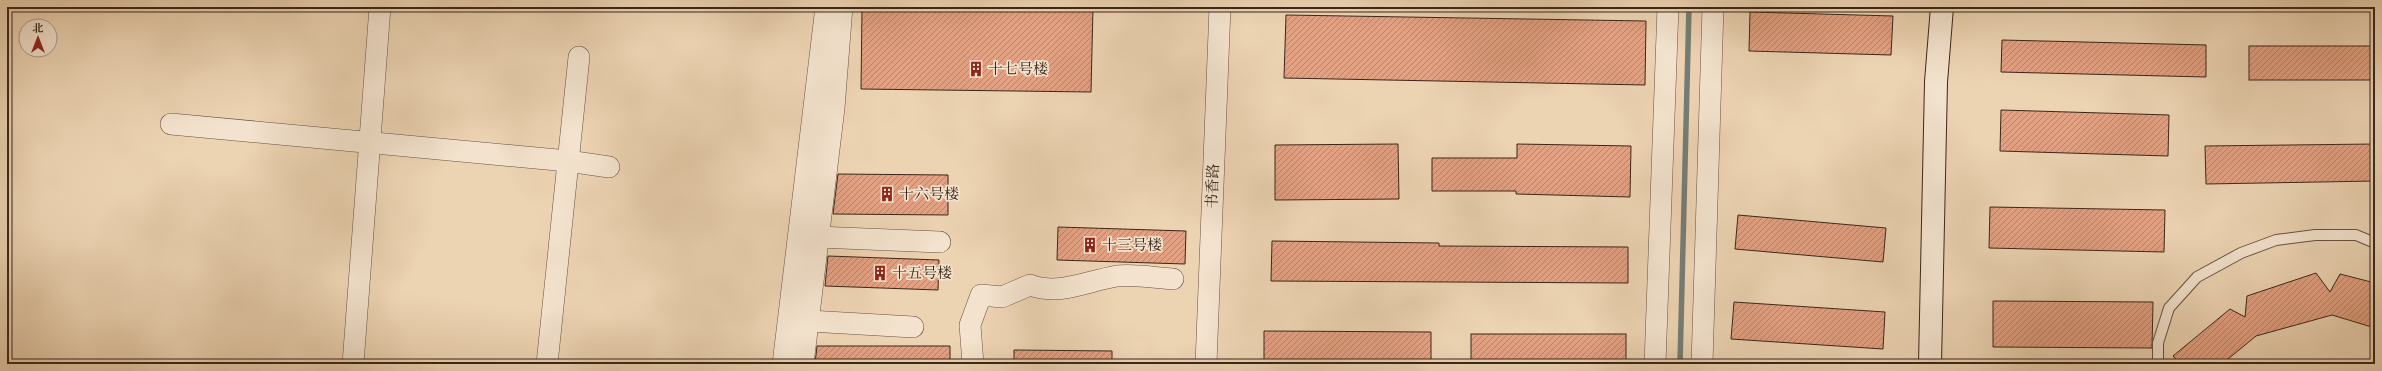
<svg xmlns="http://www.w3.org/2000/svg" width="2382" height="371" viewBox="0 0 2382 371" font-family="'IM FELL DW Pica','Noto Serif SC',serif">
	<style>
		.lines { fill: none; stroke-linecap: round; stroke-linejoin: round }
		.stream { stroke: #747d76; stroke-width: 5.5 }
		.building { fill: url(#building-hatch); stroke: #3a271a }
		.lane-casing { stroke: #665240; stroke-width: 12 }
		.street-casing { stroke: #665240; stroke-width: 22 }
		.secondary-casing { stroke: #3a271a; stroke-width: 24 }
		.lane { stroke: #f3e2cd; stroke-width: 10 }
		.street { stroke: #f3e2cd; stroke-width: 21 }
		.secondary { stroke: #f3e2cd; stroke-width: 22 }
		.labels { text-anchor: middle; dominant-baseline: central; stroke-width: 3.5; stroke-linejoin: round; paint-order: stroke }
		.poi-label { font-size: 15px; fill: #3a271a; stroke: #f3e2cd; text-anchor: start }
		.street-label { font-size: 15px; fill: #3a271a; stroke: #f3e2cd }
	</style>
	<defs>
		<pattern id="building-hatch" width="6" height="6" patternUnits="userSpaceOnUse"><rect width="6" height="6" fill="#e2a183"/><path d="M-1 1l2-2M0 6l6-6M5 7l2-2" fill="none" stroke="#b8836a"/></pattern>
	</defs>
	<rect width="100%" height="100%" fill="#ecd3b2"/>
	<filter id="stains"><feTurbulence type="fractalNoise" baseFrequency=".005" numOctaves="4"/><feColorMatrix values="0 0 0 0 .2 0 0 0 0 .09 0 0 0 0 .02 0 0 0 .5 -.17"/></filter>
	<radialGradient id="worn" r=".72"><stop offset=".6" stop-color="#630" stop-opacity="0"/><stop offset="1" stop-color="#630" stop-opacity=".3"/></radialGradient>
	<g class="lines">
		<polyline class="stream" points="1680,364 1689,7"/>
	</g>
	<g class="building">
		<polygon points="862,7 1093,7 1091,92 861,89"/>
		<polygon points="1750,12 1893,16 1891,55 1749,51"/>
		<polygon points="1286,15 1646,21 1645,85 1284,78"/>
		<polygon points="2002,40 2206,45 2206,77 2001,72"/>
		<rect x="2249" y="46" width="126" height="34"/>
		<polygon points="2001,110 2169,115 2168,156 2000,151"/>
		<polygon points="1398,144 1399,199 1275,200 1275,145"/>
		<polygon points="1517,144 1631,146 1630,197 1516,194 1516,191 1432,191 1432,158 1517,158"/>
		<polygon points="2375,144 2375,181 2206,184 2205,146"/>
		<polygon points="838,174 948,175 948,215 833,214"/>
		<polygon points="1990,207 2165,210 2164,252 1989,248"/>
		<polygon points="1738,215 1886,228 1883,262 1735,249"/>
		<polygon points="1058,227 1186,231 1185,264 1057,260"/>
		<polygon points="1272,241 1439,243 1439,246 1628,247 1628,283 1271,281"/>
		<polygon points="828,256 939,260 938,290 825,286"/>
		<polygon points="2316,273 2330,292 2340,274 2375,283 2375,328 2332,315 2256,336 2222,364 2180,364 2173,356 2230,309 2245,317 2247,296"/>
		<polygon points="1993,301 2153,302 2152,348 1993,347"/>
		<polygon points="1734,302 1885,312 1883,349 1731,339"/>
		<polygon points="1264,331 1431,332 1431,364 1264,364"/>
		<rect x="1471" y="334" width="155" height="30"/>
		<polygon points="817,346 950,346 950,364 815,364"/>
		<polygon points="1014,350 1112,351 1112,364 1014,364"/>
	</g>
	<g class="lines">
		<defs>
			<polyline id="lane" points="2158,364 2158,343 2169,308 2197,277 2241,253 2276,240 2315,235 2356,235 2375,243"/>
			<g id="street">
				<polyline points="171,124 568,161 609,167"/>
				<polyline points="817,237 940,242"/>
				<polyline points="809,321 913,327"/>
				<polyline points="353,364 380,7"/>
				<polyline points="547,364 579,57"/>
				<polyline points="783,364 826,7"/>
				<polyline points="803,364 834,108 842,7"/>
				<path d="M973 364 970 325 981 295 1002 297 1030 285C1060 296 1086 281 1117 276 1135 274 1155 278 1173 279"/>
				<polyline points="1206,364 1220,7"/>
				<polyline points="1655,364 1668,7"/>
				<polyline points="1702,364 1713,7"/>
			</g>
			<polyline id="secondary" points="1930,364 1936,82 1942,7"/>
		</defs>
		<use href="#lane" class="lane-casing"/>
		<use href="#street" class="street-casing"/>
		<use href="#secondary" class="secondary-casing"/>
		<use href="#lane" class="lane"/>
		<use href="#street" class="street"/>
		<use href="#secondary" class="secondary"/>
	</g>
	<defs>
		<symbol id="building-bare" viewBox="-9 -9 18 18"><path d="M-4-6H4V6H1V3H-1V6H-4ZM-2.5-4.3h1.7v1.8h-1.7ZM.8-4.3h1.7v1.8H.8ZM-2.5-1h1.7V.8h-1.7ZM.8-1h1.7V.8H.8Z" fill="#8f2418" stroke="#f3e2cd" stroke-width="2.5" paint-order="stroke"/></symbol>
	</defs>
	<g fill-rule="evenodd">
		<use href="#building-bare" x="965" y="58" width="22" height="22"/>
		<use href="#building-bare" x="876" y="183" width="22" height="22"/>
		<use href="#building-bare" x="1079" y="234" width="22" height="22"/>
		<use href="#building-bare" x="869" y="262" width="22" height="22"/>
	</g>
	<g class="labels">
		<g class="poi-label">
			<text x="988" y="69">十七号楼</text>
			<text x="899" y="194">十六号楼</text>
			<text x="1102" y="245">十三号楼</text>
			<text x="892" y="273">十五号楼</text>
		</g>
		<g class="street-label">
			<text transform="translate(1213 186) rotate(-88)">书香路</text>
		</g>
	</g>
	<rect width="2382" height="371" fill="none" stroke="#ecd3b2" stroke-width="24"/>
	<rect x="8" y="8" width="2366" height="355" fill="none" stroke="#3a271a" stroke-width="2"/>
	<rect x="12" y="12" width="2358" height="347" fill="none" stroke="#3a271a"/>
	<g transform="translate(38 38)"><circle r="19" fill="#f3e2cd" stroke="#a99785"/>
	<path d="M0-3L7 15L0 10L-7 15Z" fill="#8f2418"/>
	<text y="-6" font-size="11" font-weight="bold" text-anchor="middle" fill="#3a271a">北</text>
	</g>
	<rect width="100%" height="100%" filter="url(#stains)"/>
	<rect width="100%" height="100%" fill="url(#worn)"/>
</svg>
